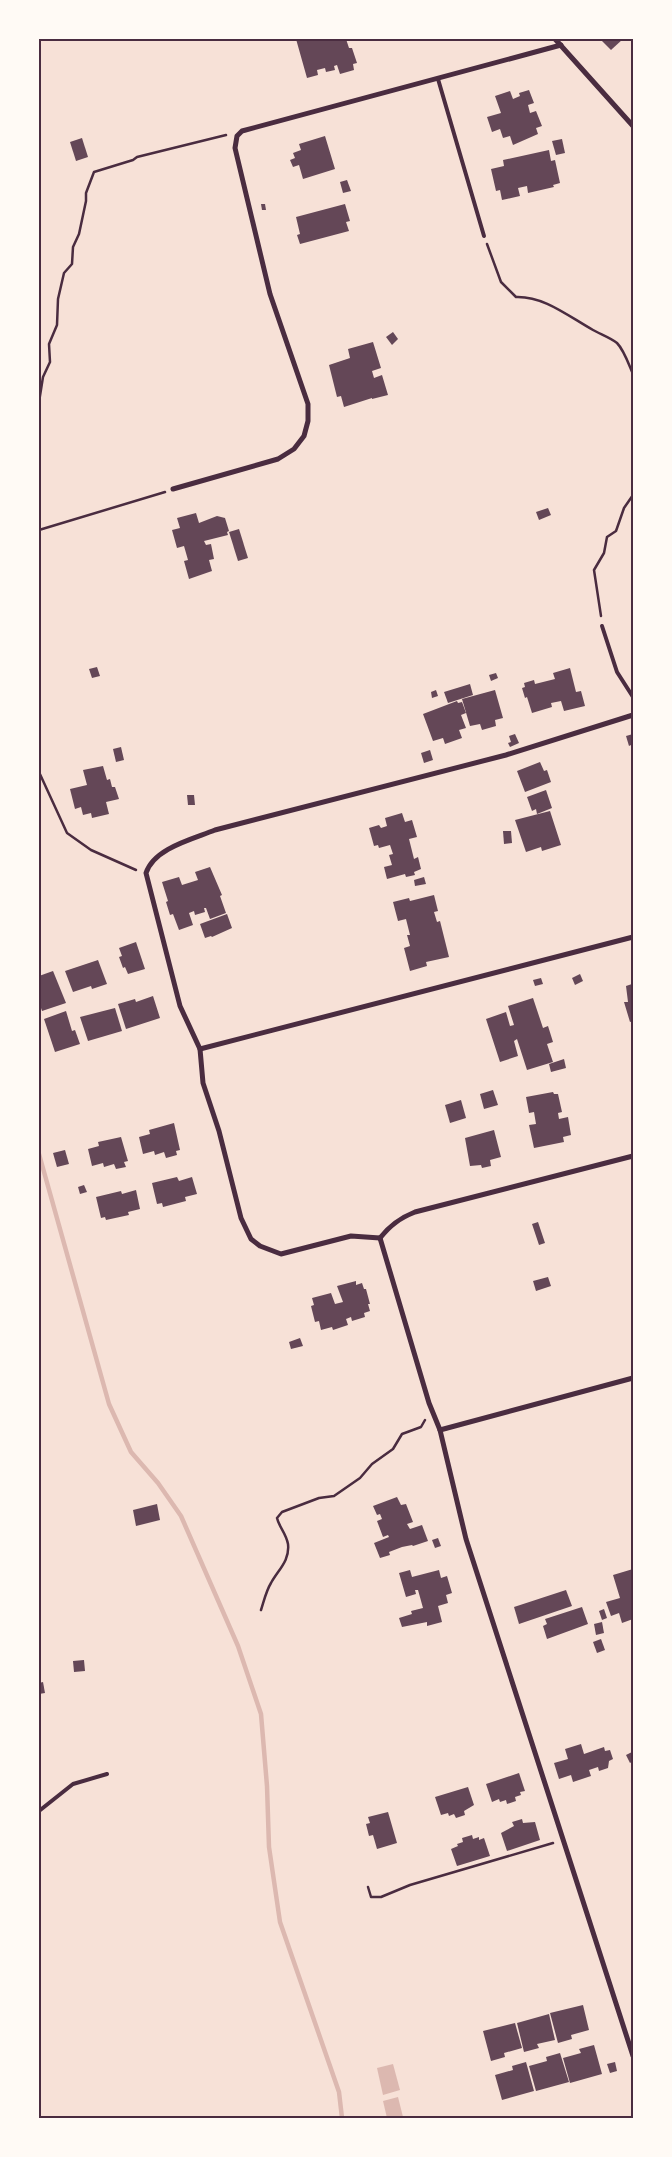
<svg xmlns="http://www.w3.org/2000/svg" width="672" height="2157" viewBox="0 0 672 2157" font-family="'DejaVu Sans',sans-serif">
	<style>
		.water { fill: #dcb8b0 }
		.lines { fill: none; stroke-linecap: round; stroke-linejoin: round }
		.stream { stroke: #dcb8b0; stroke-width: 4.5 }
		.building { fill: #644757 }
		.path { stroke: #4a2c40; stroke-width: 2.5 }
		.service { stroke: #4a2c40; stroke-width: 4 }
		.minor { stroke: #4a2c40; stroke-width: 5 }
		.neatline { fill: none; stroke: #4a2c40; stroke-width: 2 }
	</style>
	<rect width="100%" height="100%" fill="#f7e1d7"/>
	<g class="water">
		<polygon points="393,2064 400,2090 383,2095 377,2068"/>
		<polygon points="398,2097 403,2117 387,2118 383,2101"/>
	</g>
	<g class="lines">
		<polyline class="stream" points="39,1154 109,1404 131,1452 158,1483 181,1516 238,1646 261,1714 267,1786 269,1847 280,1922 339,2092 342,2118"/>
	</g>
	<g class="building">
		<polygon points="296,39 346,39 349,48 352,48 357,63 353,64 354,70 340,74 337,65 334,66 335,70 326,72 325,68 317,70 318,75 307,78"/>
		<polygon points="600,39 623,39 611,50"/>
		<polygon points="529,90 534,103 528,105 530,113 536,111 542,126 536,128 538,134 513,145 510,136 503,138 500,129 492,132 487,117 501,113 495,96 510,91 513,99 520,96 519,93"/>
		<polygon points="325,136 335,169 303,179 299,165 293,167 290,160 295,158 293,153 301,150 299,144"/>
		<polygon points="82,138 88,157 76,161 70,142"/>
		<polygon points="562,139 565,153 556,155 552,141"/>
		<polygon points="549,150 551,161 555,160 560,183 553,185 554,187 528,193 527,186 518,188 520,196 502,200 500,190 496,191 491,169 504,166 503,160"/>
		<polygon points="347,180 351,191 343,193 340,182"/>
		<polygon points="261,204 265,204 266,210 262,210"/>
		<polygon points="345,204 350,221 346,222 349,231 300,244 297,235 300,234 296,217"/>
		<polygon points="393,332 398,339 392,345 386,337"/>
		<polygon points="373,342 381,368 372,371 374,378 382,375 388,395 372,399 372,398 344,407 341,396 337,397 329,365 350,358 348,349"/>
		<polygon points="548,508 551,515 539,520 536,512"/>
		<polygon points="196,513 199,523 217,516 225,518 229,531 227,532 228,535 204,541 206,545 211,544 214,559 209,560 212,571 189,579 184,561 188,560 184,546 177,548 172,530 180,528 177,518"/>
		<polygon points="239,529 248,558 238,561 229,532"/>
		<polygon points="97,667 100,676 92,678 89,669"/>
		<polygon points="570,668 576,692 581,691 585,706 564,711 561,701 551,703 552,707 532,713 527,697 525,698 522,688 525,687 524,683 534,680 535,684 555,679 553,673"/>
		<polygon points="496,673 498,678 491,681 489,675"/>
		<polygon points="470,684 473,695 448,703 444,692"/>
		<polygon points="436,690 438,696 432,698 431,692"/>
		<polygon points="495,690 503,718 495,720 496,726 482,730 480,724 470,726 462,699"/>
		<polygon points="457,701 458,703 462,702 466,713 461,715 466,728 459,730 462,738 445,744 443,738 433,741 423,714"/>
		<polygon points="515,734 519,743 510,747 508,743 511,742 509,736"/>
		<polygon points="633,734 633,744 629,746 626,736"/>
		<polygon points="121,747 124,760 116,762 113,749"/>
		<polygon points="430,750 433,760 424,763 421,753"/>
		<polygon points="540,762 544,771 547,770 551,782 525,792 517,771"/>
		<polygon points="103,766 107,780 110,779 112,787 115,787 119,799 106,802 109,814 92,818 91,813 83,815 81,807 75,809 70,789 87,785 83,770"/>
		<polygon points="546,790 552,808 537,814 536,809 532,811 527,797"/>
		<polygon points="187,795 194,795 195,805 188,805"/>
		<polygon points="550,811 561,845 542,851 541,847 526,852 515,820"/>
		<polygon points="402,813 405,822 412,820 417,837 409,839 414,859 418,857 421,869 414,872 415,875 406,877 405,874 387,879 384,867 392,865 389,855 393,854 390,845 379,848 378,845 374,846 369,828 379,825 381,828 387,826 385,818"/>
		<polygon points="503,831 511,831 512,843 504,844"/>
		<polygon points="210,867 222,895 220,896 226,913 210,919 206,908 204,908 205,912 195,915 194,911 189,913 193,925 179,930 173,914 170,915 166,902 168,901 162,882 179,877 182,885 198,880 195,872"/>
		<polygon points="424,877 426,884 415,886 414,880"/>
		<polygon points="434,895 438,911 434,912 437,922 440,921 449,957 426,962 427,966 410,971 404,948 410,946 407,935 410,935 406,919 398,921 393,902 409,898 410,901"/>
		<polygon points="227,914 232,928 212,937 211,936 205,938 200,924"/>
		<polygon points="136,942 145,969 128,974 125,967 123,968 119,957 122,956 119,948"/>
		<polygon points="98,960 107,984 92,989 91,986 73,992 65,971"/>
		<polygon points="53,971 66,1003 42,1011 39,1002 39,976"/>
		<polygon points="580,974 583,981 575,985 572,978"/>
		<polygon points="541,978 543,984 535,986 533,980"/>
		<polygon points="631,980 633,980 633,1021 630,1022 624,1002 628,1002 626,986 632,984"/>
		<polygon points="153,996 160,1018 126,1029 118,1004 135,999 136,1002"/>
		<polygon points="533,998 543,1028 548,1026 553,1042 547,1044 553,1062 527,1070 517,1039 514,1041 518,1056 500,1062 486,1019 506,1012 510,1026 514,1025 508,1006"/>
		<polygon points="115,1008 122,1031 88,1041 80,1017"/>
		<polygon points="66,1011 72,1031 75,1030 80,1044 55,1052 44,1019"/>
		<polygon points="564,1059 566,1068 551,1072 549,1064"/>
		<polygon points="493,1090 498,1105 484,1109 480,1094"/>
		<polygon points="553,1092 554,1094 558,1094 562,1112 558,1113 559,1119 568,1117 571,1135 563,1137 564,1142 534,1148 529,1125 536,1124 534,1112 529,1113 526,1097"/>
		<polygon points="461,1100 466,1118 450,1123 445,1105"/>
		<polygon points="174,1123 180,1150 176,1151 177,1155 166,1158 164,1152 155,1155 154,1151 143,1154 139,1137 150,1134 149,1130"/>
		<polygon points="494,1130 501,1157 490,1160 491,1166 482,1168 481,1165 470,1166 465,1138"/>
		<polygon points="121,1137 128,1161 124,1162 126,1167 116,1169 114,1164 104,1167 103,1163 92,1166 88,1149 99,1146 98,1142"/>
		<polygon points="65,1150 69,1164 57,1167 53,1153"/>
		<polygon points="177,1177 179,1181 192,1177 197,1194 185,1197 186,1201 163,1207 162,1203 157,1204 152,1183"/>
		<polygon points="84,1185 87,1192 80,1194 78,1187"/>
		<polygon points="136,1190 140,1209 128,1212 129,1215 106,1220 105,1217 101,1218 96,1197 121,1191 122,1194"/>
		<polygon points="538,1222 545,1243 539,1245 532,1224"/>
		<polygon points="548,1277 551,1286 536,1291 533,1281"/>
		<polygon points="356,1281 356,1285 362,1283 364,1289 366,1289 370,1304 368,1304 370,1311 364,1313 365,1317 352,1321 351,1317 346,1319 348,1325 333,1330 332,1327 321,1330 319,1321 315,1322 311,1306 314,1305 312,1298 331,1293 335,1304 343,1302 337,1286"/>
		<polygon points="300,1338 303,1346 291,1349 289,1342"/>
		<polygon points="397,1497 401,1505 406,1504 413,1522 407,1524 410,1529 422,1525 428,1541 413,1546 412,1545 402,1547 389,1552 390,1555 380,1558 374,1543 389,1537 388,1535 383,1537 377,1521 382,1519 380,1514 377,1515 373,1506"/>
		<polygon points="157,1504 160,1520 136,1526 133,1510"/>
		<polygon points="438,1538 441,1546 435,1548 432,1540"/>
		<polygon points="633,1569 633,1619 622,1623 619,1613 611,1616 606,1602 620,1598 613,1575"/>
		<polygon points="410,1570 412,1577 439,1570 441,1578 447,1576 452,1593 446,1595 448,1603 438,1606 442,1622 427,1626 427,1622 402,1627 399,1618 412,1614 411,1611 423,1608 418,1590 415,1590 416,1594 406,1597 399,1573"/>
		<polygon points="566,1590 572,1606 519,1624 514,1607"/>
		<polygon points="582,1607 588,1624 547,1639 543,1626 547,1624 545,1619"/>
		<polygon points="604,1609 607,1618 602,1620 599,1611"/>
		<polygon points="602,1622 604,1633 596,1635 594,1624"/>
		<polygon points="601,1639 605,1650 597,1653 593,1642"/>
		<polygon points="84,1660 85,1671 74,1672 73,1661"/>
		<polygon points="43,1682 45,1693 39,1694 39,1683"/>
		<polygon points="581,1744 584,1754 604,1747 605,1751 610,1750 613,1759 609,1761 608,1768 599,1771 598,1767 589,1770 591,1776 573,1782 571,1775 559,1779 554,1763 568,1759 565,1749"/>
		<polygon points="632,1752 633,1761 630,1763 626,1755"/>
		<polygon points="519,1773 525,1791 520,1792 521,1795 515,1797 516,1801 507,1804 506,1800 500,1802 499,1799 492,1802 486,1784"/>
		<polygon points="468,1787 474,1805 464,1811 465,1815 456,1818 454,1814 449,1816 448,1813 441,1815 435,1797"/>
		<polygon points="388,1812 397,1843 377,1849 373,1835 369,1836 366,1824 370,1823 368,1817"/>
		<polygon points="522,1819 523,1823 535,1822 540,1840 507,1851 501,1833 514,1826 512,1822"/>
		<polygon points="472,1835 473,1839 479,1837 479,1840 484,1838 490,1856 457,1866 451,1849 458,1846 457,1844 463,1842 462,1838"/>
		<polygon points="583,2005 589,2030 571,2035 572,2039 558,2043 550,2013"/>
		<polygon points="549,2014 555,2040 537,2044 539,2048 524,2052 517,2023"/>
		<polygon points="515,2023 522,2048 504,2053 505,2057 491,2061 483,2031"/>
		<polygon points="594,2045 602,2074 570,2083 563,2058 581,2053 579,2049"/>
		<polygon points="560,2053 569,2082 536,2091 529,2066 547,2061 546,2057"/>
		<polygon points="526,2062 534,2091 502,2100 495,2075 513,2070 512,2066"/>
		<polygon points="615,2062 617,2071 610,2073 607,2064"/>
	</g>
	<g class="lines">
		<g class="path">
			<path d="M487 244 501 282 516 297C544 296 568 316 593 330 600 334 611 338 617 343 624 350 629 365 633 374"/>
			<polyline points="39,402 43,377 50,362 49,344 57,325 58,299 64,273 72,264 73,247 79,234 86,201 86,193 94,172 133,160 137,157 226,135"/>
			<polyline points="39,530 165,492"/>
			<polyline points="601,616 594,570 604,553 607,537 616,531 624,508 633,495"/>
			<polyline points="39,772 67,833 91,850 136,870"/>
			<path d="M261 1610C264 1601 266 1591 271 1583 278 1570 290 1561 288 1544 286 1533 279 1527 277 1518L282 1512 319 1498 334 1496 360 1478 372 1464 393 1449 402 1434 421 1427 425 1420"/>
			<polyline points="368,1887 371,1897 381,1897 410,1885 553,1843"/>
		</g>
		<g class="service">
			<polyline points="438,79 484,236"/>
			<polyline points="602,626 617,672 633,697"/>
			<polyline points="39,1811 73,1784 107,1774"/>
		</g>
		<g class="minor">
			<polyline points="555,39 633,126"/>
			<polyline points="173,489 278,459 294,449 304,436 308,421 308,404 270,294 235,148 237,136 242,131 561,45"/>
			<polyline points="200,1049 633,937"/>
			<path d="M380 1238 351 1236 281 1254 260 1246 251 1239 241 1218 219 1131 203 1083 200 1049 180 1006 146 873C154 848 193 839 215 830L506 755 633 715"/>
			<polyline points="380,1238 429,1403 440,1430 466,1539 633,2056"/>
			<path d="M380 1238C390 1225 400 1218 415 1212L633 1156"/>
			<polyline points="440,1430 633,1378"/>
		</g>
	</g>
	<rect width="672" height="2157" fill="none" stroke="#fffaf5" stroke-width="80"/>
	<rect x="40" y="40" width="592" height="2077" class="neatline"/>
</svg>
